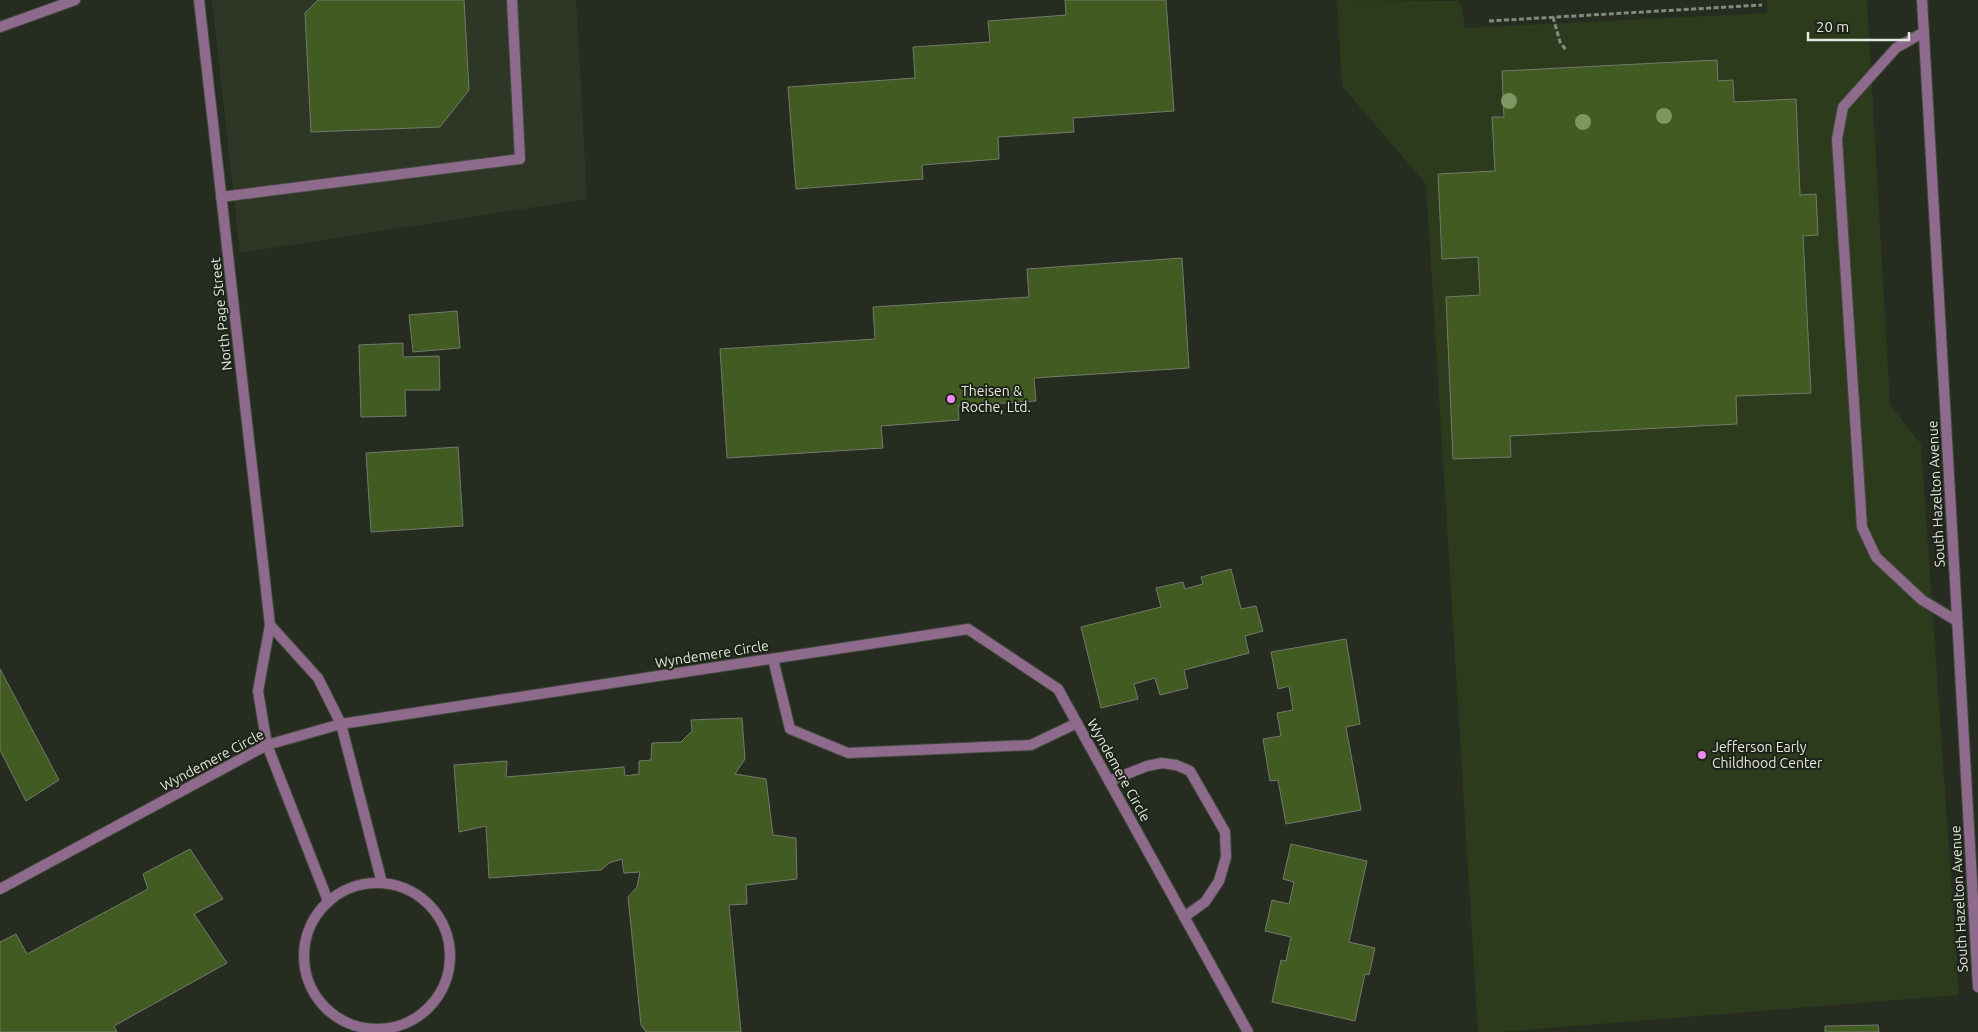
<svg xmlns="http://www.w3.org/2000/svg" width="1978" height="1032" viewBox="0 0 1978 1032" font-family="Ubuntu,sans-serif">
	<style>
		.built { fill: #2e3725 }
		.green { fill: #2d3b1d }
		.building { fill: #415b22; stroke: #737a6c }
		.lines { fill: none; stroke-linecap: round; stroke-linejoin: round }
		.service-casing { stroke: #444a3f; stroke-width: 12 }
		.minor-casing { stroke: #444a3f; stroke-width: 12 }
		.tertiary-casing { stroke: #444a3f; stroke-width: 12 }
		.path { stroke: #84897f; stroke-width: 3; stroke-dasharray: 5 2.5; stroke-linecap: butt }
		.service { stroke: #8e6b8d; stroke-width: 10 }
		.minor { stroke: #8e6b8d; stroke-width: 10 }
		.tertiary { stroke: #8e6b8d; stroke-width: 10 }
		.tree { fill: #7d9663 }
		.poi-dot { fill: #f38af1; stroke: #1d2317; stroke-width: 2 }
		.labels { text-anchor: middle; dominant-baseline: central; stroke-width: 4; stroke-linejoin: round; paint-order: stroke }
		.street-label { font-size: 14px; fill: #e4e8e0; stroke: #1d2317 }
		.poi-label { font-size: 14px; fill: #e4e8e0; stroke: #1d2317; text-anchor: start }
	</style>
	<rect width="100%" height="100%" fill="#262c20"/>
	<polygon class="built" points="212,0 576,0 587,199 240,253"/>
	<polygon class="green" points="1337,0 1458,1 1461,4 1465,28 1767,13 1767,0 1867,0 1890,405 1921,444 1959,995 1500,1032 1478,1032 1426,184 1342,86"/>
	<g class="building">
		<polygon points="318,0 464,0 469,90 440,127 311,132 305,13"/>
		<polygon points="1065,0 1166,0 1174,111 1073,118 1074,132 998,137 999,159 922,165 923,179 796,189 788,87 915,78 913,47 990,42 988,21 1066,15"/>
		<polygon points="1717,60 1718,81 1733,80 1734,102 1796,99 1800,195 1816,194 1818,235 1803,236 1811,393 1736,396 1737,424 1510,436 1511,457 1453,459 1446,297 1480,295 1478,257 1442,259 1438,174 1495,171 1492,117 1504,117 1502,71"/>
		<polygon points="1182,258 1189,368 1034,378 1036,401 958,406 959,420 881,426 883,448 727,458 720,349 875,339 873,307 1029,297 1027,269"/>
		<polygon points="457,311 460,348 413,352 409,315"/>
		<polygon points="403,343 403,357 439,356 440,390 405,390 406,416 361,417 359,345"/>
		<polygon points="458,447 463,526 371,532 366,453"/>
		<polygon points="1231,569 1241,609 1256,606 1263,631 1245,636 1249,653 1184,670 1188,688 1160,695 1155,678 1134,684 1138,699 1101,708 1081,627 1161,607 1156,588 1183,582 1185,589 1203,584 1201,577"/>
		<polygon points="1346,639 1360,724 1346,727 1361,810 1286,824 1278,780 1270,781 1263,739 1281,736 1277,713 1293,710 1289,686 1278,689 1271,652"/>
		<polygon points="0,669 59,780 26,801 0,750"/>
		<polygon points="742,718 745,759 735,774 766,779 773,835 796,838 797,879 746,885 747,904 729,905 741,1032 646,1032 641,1025 628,897 637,887 640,872 624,873 622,859 609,863 601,870 489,878 486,826 459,832 454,765 507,761 506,777 624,767 625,776 639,774 639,761 651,760 652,743 681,742 692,731 691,720"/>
		<polygon points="1291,844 1367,861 1349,942 1375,948 1369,975 1365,974 1355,1021 1272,1002 1281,960 1286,961 1291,937 1265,931 1272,900 1289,904 1294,882 1283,879"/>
		<polygon points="190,849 223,899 194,914 227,963 114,1026 117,1032 0,1032 0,942 16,934 27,954 148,889 143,874"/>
		<polygon points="1878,1025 1879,1032 1825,1032 1825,1026"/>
	</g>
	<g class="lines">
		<defs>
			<g id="service">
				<polyline points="1924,32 1896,48 1843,107 1837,139 1862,527 1876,557 1922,600 1957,621"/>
				<polyline points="221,197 520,159 512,0"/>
				<polyline points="773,659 790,729 848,753 1031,745 1077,723"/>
				<polyline points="341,724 382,883"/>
				<polyline points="267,745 328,901"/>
				<circle cx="377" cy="956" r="73"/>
			</g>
			<g id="minor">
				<polyline points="199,0 270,625 258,691 267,745"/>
				<polyline points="1922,0 1978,987"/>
				<polyline points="270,625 318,678 341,724"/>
				<polyline points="1109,781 1147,766 1162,763 1176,765 1190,771 1225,832 1226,857 1219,881 1205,902 1184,917"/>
				<polyline points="0,889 267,745 341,724 968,629 1058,689 1248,1032"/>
			</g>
			<polyline id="tertiary" points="0,27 75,0"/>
		</defs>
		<use href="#service" class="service-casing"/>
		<use href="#minor" class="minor-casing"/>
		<use href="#tertiary" class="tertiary-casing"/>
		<g class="path">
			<polyline points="1553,17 1560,42 1566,50"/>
			<polyline points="1489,21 1762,5"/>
		</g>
		<use href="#service" class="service"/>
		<use href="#minor" class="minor"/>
		<use href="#tertiary" class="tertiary"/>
	</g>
	<g class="tree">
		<circle cx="1509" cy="101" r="8"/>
		<circle cx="1664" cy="116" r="8"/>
		<circle cx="1583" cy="122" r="8"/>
	</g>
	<g class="poi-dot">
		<circle cx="951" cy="399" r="5"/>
		<circle cx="1702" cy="755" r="5"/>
	</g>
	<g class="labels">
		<g class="street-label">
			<text transform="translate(221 314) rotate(-96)">North Page Street</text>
			<text transform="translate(1936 494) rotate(-93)">South Hazelton Avenue</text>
			<text transform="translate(712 654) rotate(-9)">Wyndemere Circle</text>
			<text transform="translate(212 760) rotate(-28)">Wyndemere Circle</text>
			<text transform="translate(1119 770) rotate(61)">Wyndemere Circle</text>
			<text transform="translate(1959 899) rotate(-93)">South Hazelton Avenue</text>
		</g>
		<g class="poi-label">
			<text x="961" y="391">Theisen &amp;<tspan x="961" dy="16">Roche, Ltd.</tspan></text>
			<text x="1712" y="747">Jefferson Early<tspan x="1712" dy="16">Childhood Center</tspan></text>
		</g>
	</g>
	<path d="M1808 32v8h101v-8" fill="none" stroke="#e4e8e0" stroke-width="2.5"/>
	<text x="1816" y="32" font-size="15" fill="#e4e8e0" stroke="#1d2317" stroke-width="4" paint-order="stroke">20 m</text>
</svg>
